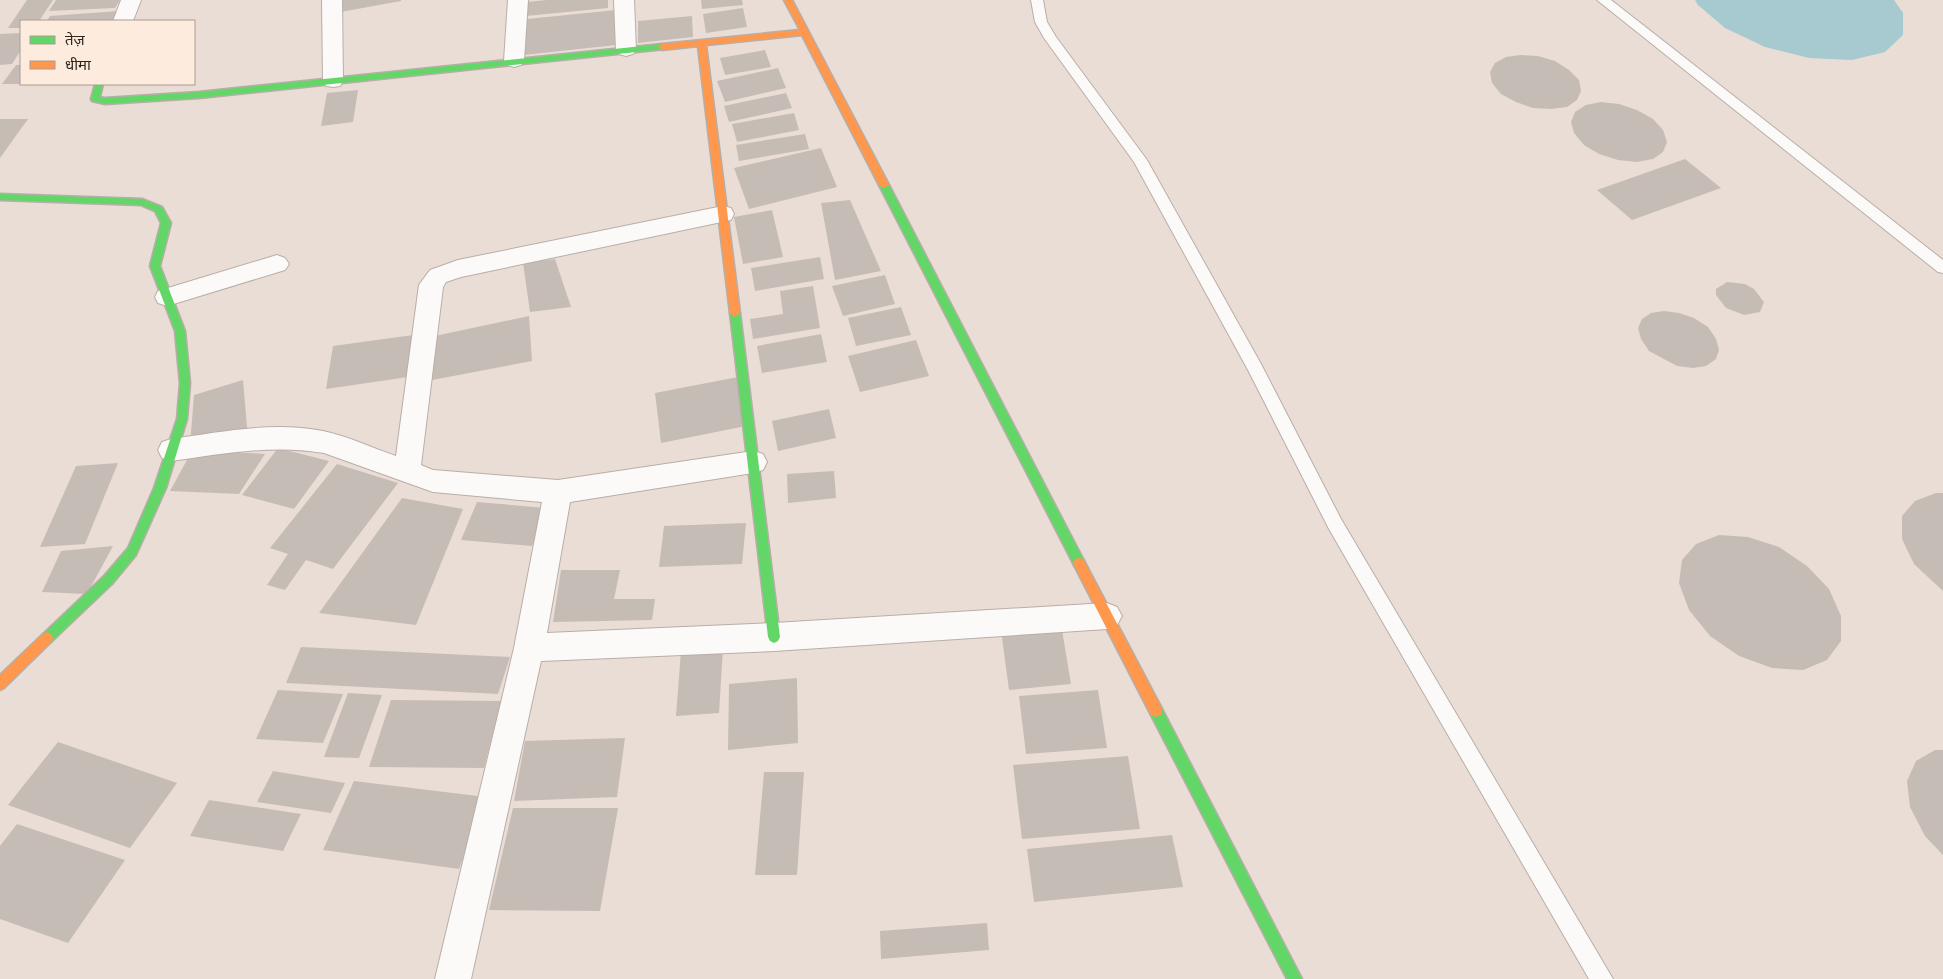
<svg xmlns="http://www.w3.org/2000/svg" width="1943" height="979" viewBox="0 0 1943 979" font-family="Lora,'Noto Sans Devanagari',serif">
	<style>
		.water { fill: #a6cacf }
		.building { fill: #c6bcb6 }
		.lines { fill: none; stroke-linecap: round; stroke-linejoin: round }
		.lane-casing { stroke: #b8aea8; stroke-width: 2 }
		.street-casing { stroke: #b8aea8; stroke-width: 2 }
		.fast-casing { stroke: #b8aea8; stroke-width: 3 }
		.slow-casing { stroke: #b8aea8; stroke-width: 3 }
		.lane { fill: #fcfaf9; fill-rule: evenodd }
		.street { fill: #fcfaf9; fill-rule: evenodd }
		.fast { fill: #63d668; fill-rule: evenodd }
		.slow { fill: #ff974d; fill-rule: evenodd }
	</style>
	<rect width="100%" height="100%" fill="#eaddd5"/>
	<polygon class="water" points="1695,0 1894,0 1903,13 1903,35 1885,52 1852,60 1809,58 1765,47 1725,28 1698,5"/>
	<g class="building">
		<polygon points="27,0 53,0 39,21 21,21 21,28 8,28"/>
		<polygon points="56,0 120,0 115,8 49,11"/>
		<polygon points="335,0 401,0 401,1 335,13"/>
		<polygon points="547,0 608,0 608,8 526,16 527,2"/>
		<polygon points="701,0 742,0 743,5 702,9"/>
		<polygon points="743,8 747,27 706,33 703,14"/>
		<polygon points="616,10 616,45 524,55 527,19"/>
		<polygon points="119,11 114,21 47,21 50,16"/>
		<polygon points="692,16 693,37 638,43 638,21"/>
		<polygon points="21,33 21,50 12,64 0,65 0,34"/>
		<polygon points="765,50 771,67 725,75 720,58"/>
		<polygon points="1520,55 1538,56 1555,61 1569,70 1579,80 1581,91 1577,100 1567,107 1551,109 1533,108 1516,102 1501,94 1492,83 1490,72 1495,63 1506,57"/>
		<polygon points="16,65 21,65 21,84 2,84"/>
		<polygon points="778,68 786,88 725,102 717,81"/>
		<polygon points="358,90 353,122 321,126 327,93"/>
		<polygon points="786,93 792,108 729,122 724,106"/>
		<polygon points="1601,102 1619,104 1637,110 1653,119 1663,130 1667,142 1663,152 1653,159 1637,162 1618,160 1599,154 1584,145 1574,133 1571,122 1575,112 1586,105"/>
		<polygon points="794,113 799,130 737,142 732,124"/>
		<polygon points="0,119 28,119 0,158"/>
		<polygon points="805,134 809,149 739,161 736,145"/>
		<polygon points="821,148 837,187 749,209 734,168"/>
		<polygon points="1685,159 1721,188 1632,220 1597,190"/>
		<polygon points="850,200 881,271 835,280 821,203"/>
		<polygon points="772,210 783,257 743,264 734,217"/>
		<polygon points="820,257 824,279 755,291 751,268"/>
		<polygon points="555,259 571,307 530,312 523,263"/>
		<polygon points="885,275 895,304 843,316 832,286"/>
		<polygon points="1727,282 1745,284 1754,289 1764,302 1760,312 1744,315 1726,308 1716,295 1716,289"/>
		<polygon points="813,286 820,328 753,339 750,319 783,314 780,291"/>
		<polygon points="901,307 911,335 856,346 848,318"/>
		<polygon points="1664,311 1679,313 1694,318 1708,327 1716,339 1719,350 1716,359 1706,366 1693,368 1677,366 1649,351 1641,339 1638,328 1642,319 1651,313"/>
		<polygon points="529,316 532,361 427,381 430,337"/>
		<polygon points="821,334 827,362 762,373 757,346"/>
		<polygon points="413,335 408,377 326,389 333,346"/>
		<polygon points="916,340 929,376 860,392 848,356"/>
		<polygon points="738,377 746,426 661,443 655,393"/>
		<polygon points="243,380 248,438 190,445 194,395"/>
		<polygon points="829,409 836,438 778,451 772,421"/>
		<polygon points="278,448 329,461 294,509 242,495"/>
		<polygon points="193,449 265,454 239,494 170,491"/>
		<polygon points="118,463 85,544 40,547 76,466"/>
		<polygon points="337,464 398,483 333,569 306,560 285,590 267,585 288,554 270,548"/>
		<polygon points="834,471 836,498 788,503 787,474"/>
		<polygon points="1936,493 1943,493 1943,591 1914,564 1902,539 1902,516 1915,501"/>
		<polygon points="402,498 463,509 416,625 319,613"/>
		<polygon points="477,502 546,508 532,546 461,540"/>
		<polygon points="746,523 742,564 659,567 664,526"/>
		<polygon points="1719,535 1748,537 1779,547 1807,566 1829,589 1841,616 1841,641 1827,660 1803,670 1772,668 1739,656 1710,636 1689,610 1679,583 1682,560 1696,544"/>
		<polygon points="113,546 87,594 42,592 61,551"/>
		<polygon points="561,570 620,570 614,599 655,599 652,620 553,622"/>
		<polygon points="1061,624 1071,684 1009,690 1001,630"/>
		<polygon points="301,647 510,657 498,694 286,683"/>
		<polygon points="723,648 719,713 676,716 681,651"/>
		<polygon points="797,678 798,743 728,750 729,684"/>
		<polygon points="278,690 343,694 323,743 256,739"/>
		<polygon points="1098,690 1107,748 1026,754 1019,696"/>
		<polygon points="348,693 382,695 359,758 324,757"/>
		<polygon points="391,700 501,701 484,768 369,767"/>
		<polygon points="625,738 617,797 514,801 525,741"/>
		<polygon points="58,742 177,783 130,848 8,805"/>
		<polygon points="1935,750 1943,750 1943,855 1925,836 1910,807 1907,781 1916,761"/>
		<polygon points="1128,756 1140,829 1022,839 1013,765"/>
		<polygon points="273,771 345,783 331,813 257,802"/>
		<polygon points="764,772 804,772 797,875 755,875"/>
		<polygon points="354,781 486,797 459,869 323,850"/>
		<polygon points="209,800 301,814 283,851 190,836"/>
		<polygon points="513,808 618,808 600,911 489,910"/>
		<polygon points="17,824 125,860 68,943 0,919 0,846"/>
		<polygon points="1172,835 1183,887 1034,902 1027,849"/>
		<polygon points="987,923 989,950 881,959 880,931"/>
	</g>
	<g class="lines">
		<defs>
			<g id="lane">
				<polygon points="1031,0 1043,0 1047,22 1056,37 1147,160 1261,364 1341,519 1613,979 1589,979 1329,529 1248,370 1134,162 1044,38 1035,22"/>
				<polygon points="1597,0 1611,0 1943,260 1943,273 1938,272"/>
			</g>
			<g id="street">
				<polygon points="121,0 141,0 133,21 113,21"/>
				<polygon points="322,0 342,0 343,81 340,86 333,87 326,86 323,81"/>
				<polygon points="508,0 528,0 524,61 521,65 514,67 507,65 504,61"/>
				<polygon points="614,0 634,0 636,50 633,54 626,56 619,54 616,50"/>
				<path d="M723 206 731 208 734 214 731 220 461 277 446 282 443 287 421 465 433 470 558 480 753 451 763 454 767 462 763 470 753 473 570 502 547 633 774 623 1107 603 1117 607 1122 616 1117 625 1107 629 774 651 541 661 471 979H435L514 648 542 502 433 492 324 453C272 444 222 454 171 461L162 458 158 450 162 442 171 439C221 432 273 421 323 431 348 436 372 448 396 456L419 285 430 270 458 260Z"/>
				<polygon points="277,255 285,258 289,264 285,270 167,306 158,303 155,297 158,291"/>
			</g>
			<g id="fast">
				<polygon points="662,44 666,47 665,49 199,98 105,104 92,101 91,99 95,84 103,84 100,97 105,98 199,92"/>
				<polygon points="884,182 889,185 1083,559 1085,563 1083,567 1079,568 1075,567 879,185"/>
				<polygon points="0,194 142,199 162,207 171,223 160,266 185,331 190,383 187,419 166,488 136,555 112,584 51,642 47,644 43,642 41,638 43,634 104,576 128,548 154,488 177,419 180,383 175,331 150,266 161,223 155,211 141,205 0,200"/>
				<polygon points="735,309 740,313 780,637 778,641 774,643 770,641 768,637 730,313"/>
				<polygon points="1156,705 1161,707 1302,979 1287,979 1151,715 1150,711 1151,707"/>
			</g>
			<g id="slow">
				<polygon points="784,0 792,0 889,185 884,188 879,185 802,35 706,45 740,313 735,317 730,313 698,46 662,50 658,47 662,44 800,30"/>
				<polygon points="1079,558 1083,559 1161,707 1162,711 1161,715 1156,717 1151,715 1073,563 1075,559"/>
				<polygon points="47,632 51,634 53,638 51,642 4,688 0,690 0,675 43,634"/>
			</g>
		</defs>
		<use href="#lane" class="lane-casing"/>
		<use href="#street" class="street-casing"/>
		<use href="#fast" class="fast-casing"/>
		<use href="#slow" class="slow-casing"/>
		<use href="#lane" class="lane"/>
		<use href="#street" class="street"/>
		<use href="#fast" class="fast"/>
		<use href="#slow" class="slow"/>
	</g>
	<rect x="20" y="20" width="175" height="65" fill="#fdebde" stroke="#aa9c92"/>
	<rect x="30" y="36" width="25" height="8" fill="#63d668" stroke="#aa9c92"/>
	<text x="65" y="45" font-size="15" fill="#2d251f">तेज़</text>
	<rect x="30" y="61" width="25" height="8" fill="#ff974d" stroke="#aa9c92"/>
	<text x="65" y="70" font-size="15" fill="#2d251f">धीमा</text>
</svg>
